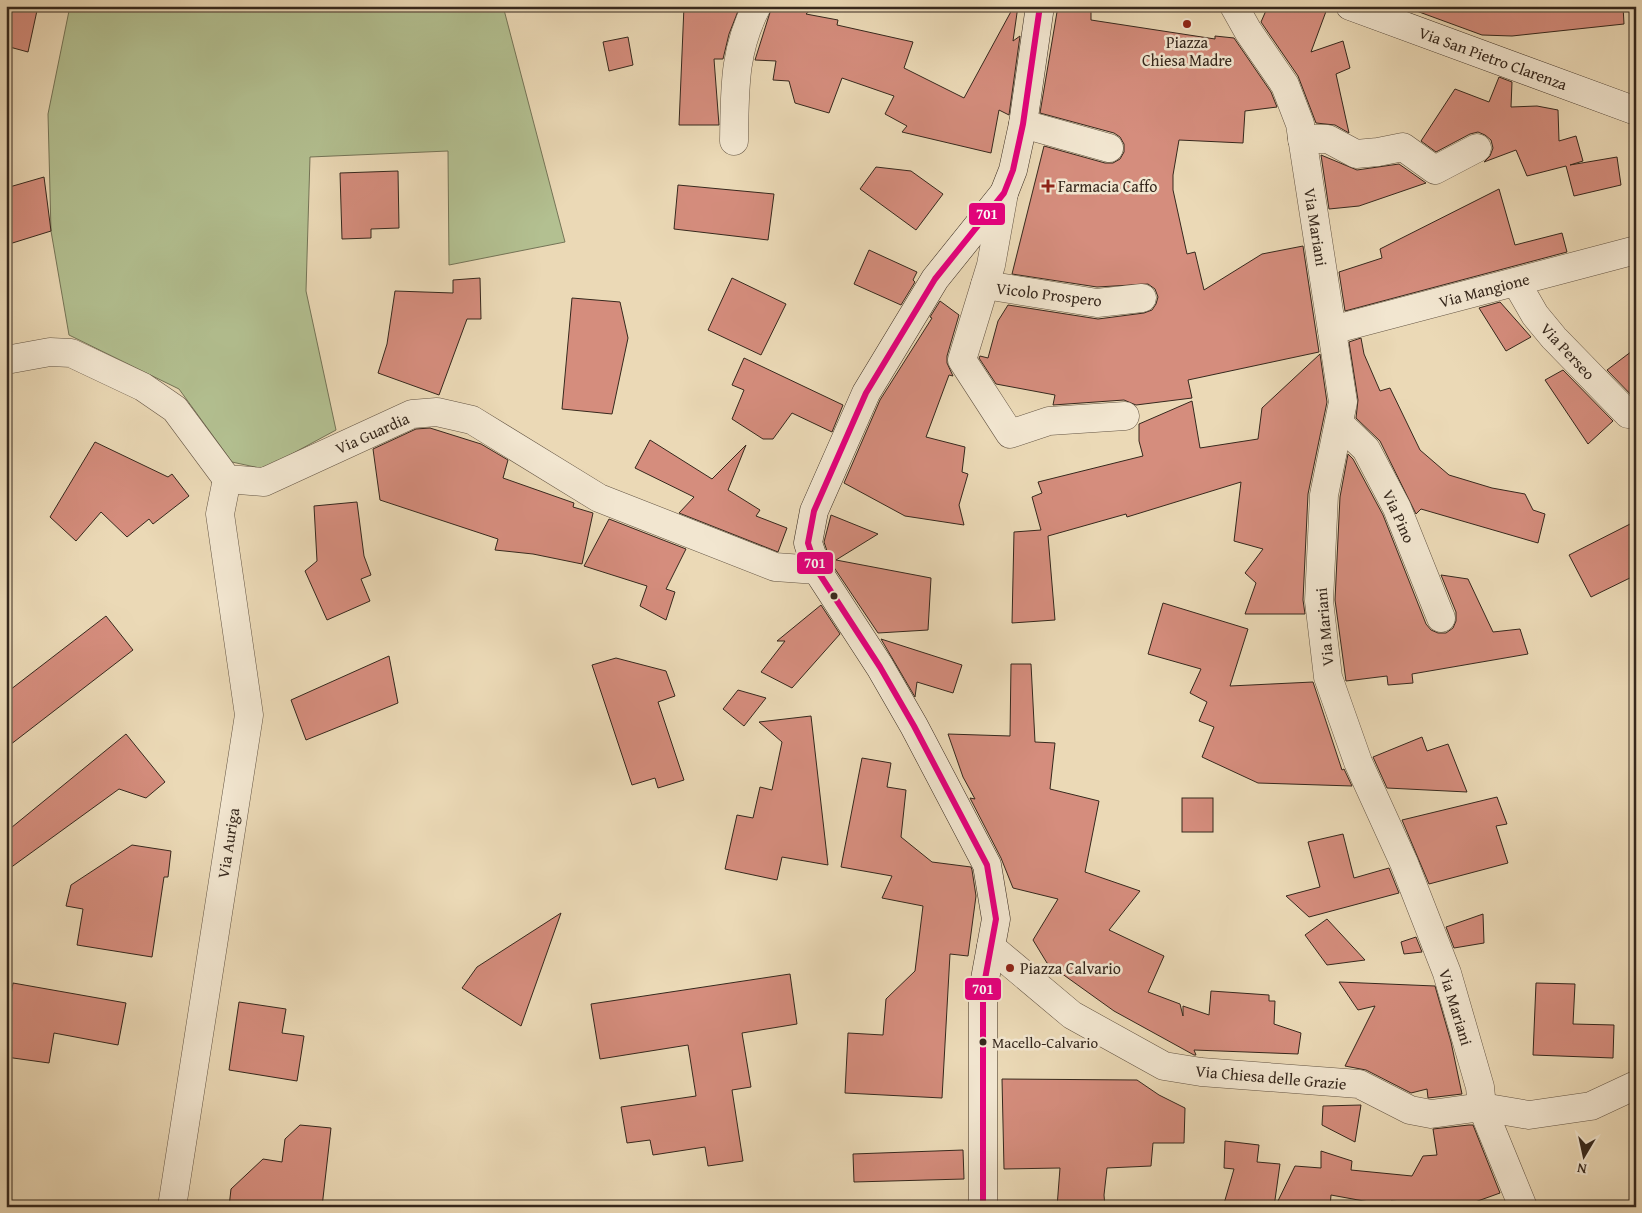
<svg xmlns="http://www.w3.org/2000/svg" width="1642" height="1213" viewBox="0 0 1642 1213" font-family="'Gentium Book Plus',serif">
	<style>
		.green { fill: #b3c091; stroke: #747457 }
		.building { fill: #d58d7d; stroke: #36281d }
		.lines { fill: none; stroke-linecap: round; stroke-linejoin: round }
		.minor-casing { stroke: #635443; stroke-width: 29 }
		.secondary-casing { stroke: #36281d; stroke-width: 29 }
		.minor { stroke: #f2e6d0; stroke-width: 28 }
		.secondary { stroke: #f2e6d0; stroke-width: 28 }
		.bus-1-casing { stroke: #f2e6d0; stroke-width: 10 }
		.bus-1 { stroke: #e5007d; stroke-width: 6 }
		.poi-dot { fill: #8f2418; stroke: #f2e6d0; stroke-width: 2 }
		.bus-dot { fill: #36281d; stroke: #f2e6d0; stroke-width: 2 }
		.labels { text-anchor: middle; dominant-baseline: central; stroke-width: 5; stroke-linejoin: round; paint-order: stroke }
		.bus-label { font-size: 15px; fill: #36281d; stroke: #f2e6d0; text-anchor: start }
		.poi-label { font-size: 16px; fill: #36281d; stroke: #f2e6d0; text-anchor: start }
		.street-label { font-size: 16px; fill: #36281d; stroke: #f2e6d0 }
		.line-badge { stroke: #f2e6d0; stroke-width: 2 }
		.badge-label { font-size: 14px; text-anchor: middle; font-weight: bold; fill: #fff }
	</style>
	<rect width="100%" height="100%" fill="#ebd9b6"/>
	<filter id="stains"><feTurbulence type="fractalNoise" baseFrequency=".004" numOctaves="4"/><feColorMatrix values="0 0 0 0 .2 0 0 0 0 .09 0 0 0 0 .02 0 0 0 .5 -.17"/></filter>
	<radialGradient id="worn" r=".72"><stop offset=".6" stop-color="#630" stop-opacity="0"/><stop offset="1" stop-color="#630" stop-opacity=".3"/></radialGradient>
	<polygon class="green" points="70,6 503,6 565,242 449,265 448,151 310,157 306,291 336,430 264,469 232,462 179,389 69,335 51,231 48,114"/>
	<g class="building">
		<polygon points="6,6 38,6 28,52 6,46"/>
		<polygon points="684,6 740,6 729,34 723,59 714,59 719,125 679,125"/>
		<polygon points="772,6 815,6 806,14 838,20 837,25 913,42 904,68 964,98 1014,6 1018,6 1013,41 1020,36 1009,115 999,110 991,153 902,132 907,126 885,114 894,96 842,78 829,113 795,103 789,81 773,80 776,61 755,60"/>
		<polygon points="1058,6 1091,6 1091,20 1215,39 1215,36 1234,38 1271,92 1277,107 1245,111 1243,143 1179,140 1173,175 1173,190 1187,254 1195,252 1204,290 1262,254 1303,246 1319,352 1188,380 1192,398 1136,405 1124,400 1053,405 1055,395 996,384 979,358 980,356 988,358 998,321 1008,305 1098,319 1144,313 1152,310 1156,304 1158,297 1155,289 1148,284 1097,287 1012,274 1044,146 1105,163 1113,163 1120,159 1124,152 1124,144 1120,137 1114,133 1040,113"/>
		<polygon points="1268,6 1328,6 1311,52 1343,41 1350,68 1336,74 1349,133 1335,125 1316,123 1298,76 1261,22"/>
		<polygon points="1412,6 1623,6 1624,24 1512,36 1482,35 1411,9"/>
		<polygon points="628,37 633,65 609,71 603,42"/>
		<polygon points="1499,77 1512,82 1511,107 1537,106 1558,110 1559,141 1576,136 1583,161 1570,165 1617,157 1621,185 1574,196 1566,166 1527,176 1516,150 1484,162 1490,156 1493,148 1491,140 1485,135 1478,132 1470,134 1436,152 1421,141 1455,89 1489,102"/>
		<polygon points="1321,155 1357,170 1399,164 1426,183 1359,206 1329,209"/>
		<polygon points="876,167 911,171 943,194 916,230 860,189"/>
		<polygon points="398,171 399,228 371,229 371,238 342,239 340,173"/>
		<polygon points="44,177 51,231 6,245 6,188"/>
		<polygon points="678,185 774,194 768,240 674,229"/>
		<polygon points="1499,189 1515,245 1562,233 1567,252 1345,311 1339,272 1382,258 1380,249"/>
		<polygon points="869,250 917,272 913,280 915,282 901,305 854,284"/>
		<polygon points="480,278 481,319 467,319 439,395 378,373 387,344 395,291 453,293 453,280"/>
		<polygon points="732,278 786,304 761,355 708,330"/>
		<polygon points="572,298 620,302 628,338 612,414 562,409"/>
		<polygon points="940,301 959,315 947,356 947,363 953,376 949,375 926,437 965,447 962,472 968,474 959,505 964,525 905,516 844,483 880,400 932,318 930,317"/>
		<polygon points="1500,302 1531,337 1506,351 1479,308"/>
		<polygon points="1361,338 1364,354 1380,391 1390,388 1420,450 1449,475 1492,488 1525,494 1533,510 1545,514 1538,543 1421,509 1416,514 1380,441 1356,418 1358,400 1349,342"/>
		<polygon points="1636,348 1636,400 1607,370"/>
		<polygon points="1320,354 1327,402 1308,494 1303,600 1305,614 1245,614 1256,583 1245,573 1263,549 1234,541 1241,482 1127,517 1126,514 1048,536 1055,620 1012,623 1014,532 1041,530 1032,497 1042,493 1038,482 1143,456 1139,441 1139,424 1192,401 1200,448 1258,439 1262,408"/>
		<polygon points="744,358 843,405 832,432 792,413 773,439 763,439 732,419 744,390 732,385"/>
		<polygon points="1563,370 1613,421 1588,444 1545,380"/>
		<polygon points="430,428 481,444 508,460 503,478 574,503 573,507 593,513 582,564 533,554 495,550 498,539 380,500 373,449 416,429"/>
		<polygon points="650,440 712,479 746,445 728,490 760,510 756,516 787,528 778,552 679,513 694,497 635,468"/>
		<polygon points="95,442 168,477 172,474 189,496 153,524 149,519 127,537 101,512 76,541 50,517"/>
		<polygon points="1348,454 1353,459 1383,515 1426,624 1431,630 1438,633 1446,633 1453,628 1456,621 1456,612 1441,575 1468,579 1493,632 1520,629 1528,654 1412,674 1413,683 1388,685 1387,676 1346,681 1335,600 1340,497"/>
		<polygon points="357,502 364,556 371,575 361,579 370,601 327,620 305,571 317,561 314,506"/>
		<polygon points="831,515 878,534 836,560 931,578 928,630 878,633 831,563 824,542"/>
		<polygon points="609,519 686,549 666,589 675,592 666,620 640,606 647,586 584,566"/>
		<polygon points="1636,521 1636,575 1591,597 1569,555"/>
		<polygon points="1163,603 1248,629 1230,686 1313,682 1342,770 1344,769 1352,786 1258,783 1202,757 1214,727 1199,721 1207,702 1190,693 1201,669 1148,654"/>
		<polygon points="821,605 840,634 792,688 761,672 785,641 777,641"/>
		<polygon points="106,616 133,650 6,748 6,693"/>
		<polygon points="881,639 962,665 953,693 917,682 915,697"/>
		<polygon points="389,656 398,703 306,740 291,700"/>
		<polygon points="616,658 666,671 675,696 658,702 684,780 658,788 655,778 632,785 592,665"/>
		<polygon points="1011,664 1031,664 1035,742 1055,743 1050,789 1099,801 1085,872 1140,891 1109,930 1164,956 1148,992 1180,1004 1183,1016 1183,1006 1209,1015 1211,991 1269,995 1269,1001 1275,1001 1274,1024 1301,1033 1298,1054 1194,1050 1196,1055 1194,1055 1114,1011 1047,963 1033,940 1058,899 1013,888 1001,858 970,798 975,799 963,777 948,734 1010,736"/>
		<polygon points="738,690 766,698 744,726 723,709"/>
		<polygon points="811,716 828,865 782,857 777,880 725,869 737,815 753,818 760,787 772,790 782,742 759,722"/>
		<polygon points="126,734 165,782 146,798 119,789 6,871 6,832"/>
		<polygon points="1422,737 1427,751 1448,744 1467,792 1387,788 1373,757"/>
		<polygon points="862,758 891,763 887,787 906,790 901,837 932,862 971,867 972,870 976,896 968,956 950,954 942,1098 845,1093 848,1033 883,1035 886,999 915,971 923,906 882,898 892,876 841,867"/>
		<polygon points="1497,797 1507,824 1496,826 1508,863 1429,884 1402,820"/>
		<rect x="1182" y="798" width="31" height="34"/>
		<polygon points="1343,834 1354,878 1389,868 1399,893 1309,917 1286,896 1320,887 1308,842"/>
		<polygon points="132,845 171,851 168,877 164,877 152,957 77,945 83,909 66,906 71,885"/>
		<polygon points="561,913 521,1026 462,988 477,967"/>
		<polygon points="1483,914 1484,943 1454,948 1446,927"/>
		<polygon points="1327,919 1365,960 1327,965 1305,935"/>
		<polygon points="1416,937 1422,952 1404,954 1401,942"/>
		<polygon points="790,974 797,1024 742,1033 751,1087 732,1090 743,1161 708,1166 705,1147 653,1155 650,1140 627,1143 621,1107 696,1096 688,1045 600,1059 591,1004"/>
		<polygon points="1339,982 1435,986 1451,1042 1462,1094 1428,1098 1427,1089 1411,1093 1366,1070 1345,1066 1375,1006 1358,1010"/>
		<polygon points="13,983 126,1003 118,1045 54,1033 49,1063 6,1057 6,1025"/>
		<polygon points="1536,983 1575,984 1573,1024 1614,1025 1613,1058 1533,1055"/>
		<polygon points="239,1002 286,1009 282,1033 304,1036 297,1081 229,1070"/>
		<polygon points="1002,1079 1137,1080 1159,1095 1185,1108 1184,1143 1153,1143 1151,1166 1107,1168 1104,1195 1105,1207 1057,1207 1060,1168 1004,1169"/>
		<polygon points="1361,1105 1355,1142 1322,1125 1323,1106"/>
		<polygon points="300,1125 331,1128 322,1207 229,1207 231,1189 263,1159 282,1162 285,1139"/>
		<polygon points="1469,1125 1473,1125 1500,1193 1461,1207 1391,1201 1391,1206 1331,1195 1330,1207 1275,1207 1295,1166 1321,1168 1321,1151 1352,1161 1351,1170 1412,1176 1423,1156 1437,1155 1433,1129"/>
		<polygon points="1225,1141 1259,1145 1257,1162 1280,1164 1274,1207 1223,1207 1234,1169 1224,1168"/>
		<polygon points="963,1150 964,1179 854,1182 853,1154"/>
	</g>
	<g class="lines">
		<defs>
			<g id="minor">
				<polyline points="1234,6 1248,31 1285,85 1300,124 1343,402 1324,495 1319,601 1328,677 1358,762 1404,863 1447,973 1480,1087 1482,1107 1523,1207"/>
				<polyline points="1023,124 1109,148"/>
				<polyline points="1302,139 1328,139 1356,154 1378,152 1403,147 1435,170 1477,148"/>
				<path d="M734 141C735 92 733 51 757 6"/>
				<polyline points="1004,193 991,265 962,360 1010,434 1049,421 1125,416"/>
				<polyline points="1516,282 1535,315 1554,338 1628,414"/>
				<polyline points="985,285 1097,303 1142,298"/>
				<polyline points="1332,330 1636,250"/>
				<polyline points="6,360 50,352 71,353 143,387 175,409 227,479 264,482 412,414 437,412 472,420 599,498 775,567 817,570"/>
				<polyline points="1340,424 1366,449 1397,508 1441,618"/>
				<polyline points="991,947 1072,1015 1164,1066 1201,1072 1359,1084 1410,1110 1431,1114 1482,1107 1529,1115 1591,1106 1636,1085"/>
				<polyline points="172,1207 249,715 220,514 227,479"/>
			</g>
			<g id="secondary">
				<polyline points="1350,6 1636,111"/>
				<polyline points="983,1207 983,990 996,919 987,865 914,726 880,667 817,570 808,543 814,511 866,393 935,279 1004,193 1013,170 1023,124 1040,6"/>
			</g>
		</defs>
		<use href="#minor" class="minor-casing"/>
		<use href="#secondary" class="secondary-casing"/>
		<use href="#minor" class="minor"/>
		<use href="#secondary" class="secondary"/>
		<defs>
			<polyline id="bus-1" points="983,1207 983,990 996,919 987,865 914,726 880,667 817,570 808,543 814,511 866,393 935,279 1004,193 1013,170 1023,124 1040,6"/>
		</defs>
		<use href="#bus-1" class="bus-1-casing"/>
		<use href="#bus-1" class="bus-1"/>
	</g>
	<g class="poi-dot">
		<circle cx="1187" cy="24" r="5"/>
		<path d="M1045.5 178.5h5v5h5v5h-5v5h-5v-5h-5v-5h5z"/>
		<circle cx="1010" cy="968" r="5"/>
	</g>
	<g class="bus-dot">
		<circle cx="834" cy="596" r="4.5"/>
		<circle cx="983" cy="1042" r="4.5"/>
	</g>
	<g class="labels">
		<g class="bus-label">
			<text x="992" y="1042">Macello-Calvario</text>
		</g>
		<g class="poi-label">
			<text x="1187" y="42" text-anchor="middle">Piazza<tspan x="1187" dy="18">Chiesa Madre</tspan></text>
			<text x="1058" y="186">Farmacia Caffo</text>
			<text x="1020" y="968">Piazza Calvario</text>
		</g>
		<g class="street-label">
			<text transform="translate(1493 58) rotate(20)">Via San Pietro Clarenza</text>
			<text transform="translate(1316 227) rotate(81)">Via Mariani</text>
			<text transform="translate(1484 290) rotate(-15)">Via Mangione</text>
			<text transform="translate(1049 294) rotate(7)">Vicolo Prospero</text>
			<text transform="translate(1568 351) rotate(47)">Via Perseo</text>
			<text transform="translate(372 433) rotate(-24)">Via Guardia</text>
			<text transform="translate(1399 516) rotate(66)">Via Pino</text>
			<text transform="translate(1324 627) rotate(-95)">Via Mariani</text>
			<text transform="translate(228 843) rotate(-81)">Via Auriga</text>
			<text transform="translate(1456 1007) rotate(73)">Via Mariani</text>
			<text transform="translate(1271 1077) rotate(5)">Via Chiesa delle Grazie</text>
		</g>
	</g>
	<g class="line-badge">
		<rect x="968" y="202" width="38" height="24" rx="5" fill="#e5007d"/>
		<rect x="796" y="551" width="38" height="24" rx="5" fill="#e5007d"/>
		<rect x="964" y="977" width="38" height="24" rx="5" fill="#e5007d"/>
	</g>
	<g class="badge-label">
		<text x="987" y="219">701</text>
		<text x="815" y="568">701</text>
		<text x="983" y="994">701</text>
	</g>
	<rect width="1642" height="1213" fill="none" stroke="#ebd9b6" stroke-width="25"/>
	<rect x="8" y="8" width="1627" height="1198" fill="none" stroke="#36281d" stroke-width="2.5"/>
	<rect x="12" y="12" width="1617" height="1188" fill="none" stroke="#36281d"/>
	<g transform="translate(1584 1156) rotate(189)" stroke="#f2e6d0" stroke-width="4" paint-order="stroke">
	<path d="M0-4L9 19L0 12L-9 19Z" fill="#36281d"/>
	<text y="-8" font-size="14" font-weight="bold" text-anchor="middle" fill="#36281d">N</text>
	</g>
	<rect width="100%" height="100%" filter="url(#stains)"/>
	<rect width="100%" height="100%" fill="url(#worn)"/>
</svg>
